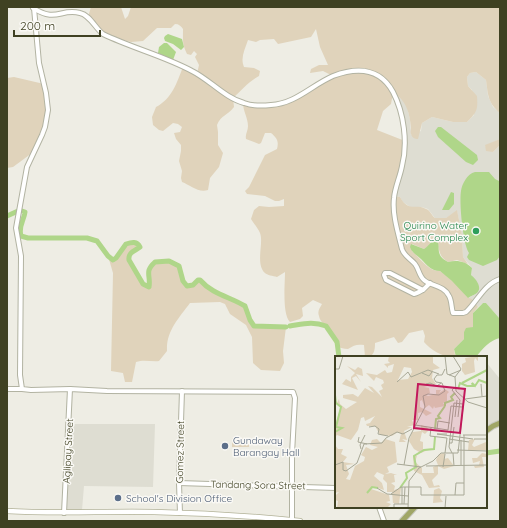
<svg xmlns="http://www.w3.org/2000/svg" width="507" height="528" viewBox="0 0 507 528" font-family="Quicksand,sans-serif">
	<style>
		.built { fill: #deddd2 }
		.green { fill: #e0d3bb }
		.water { fill: #afd689 }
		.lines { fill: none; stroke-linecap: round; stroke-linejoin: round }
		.river { stroke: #afd689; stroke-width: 5 }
		.tertiary-casing { stroke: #b2b3a2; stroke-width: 6 }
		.secondary-casing { stroke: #b2b298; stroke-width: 6 }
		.primary-casing { stroke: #c9cac1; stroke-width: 7 }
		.tertiary { stroke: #fff; stroke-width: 4 }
		.secondary { stroke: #fff; stroke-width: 4.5 }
		.primary { stroke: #a0a666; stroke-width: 5 }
		.leisure-dot { fill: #2e9e5b; stroke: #faf9f5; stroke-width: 1.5 }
		.service-dot { fill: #5c6f8a; stroke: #faf9f5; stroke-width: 1.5 }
		.labels { text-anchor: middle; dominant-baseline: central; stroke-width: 3; stroke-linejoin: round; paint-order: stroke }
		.leisure-label { font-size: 10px; fill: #27864d; stroke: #faf9f5; text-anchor: end }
		.service-label { font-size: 10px; fill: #4e5e75; stroke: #faf9f5; text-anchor: start }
		.street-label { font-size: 10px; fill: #3f4122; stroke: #faf9f5 }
		.inset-river { fill: none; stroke: #afd689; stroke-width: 2 }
		.inset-road { fill: none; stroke: #a8a896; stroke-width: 1 }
		.view { fill: #c2185b; fill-opacity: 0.15; stroke: #c2185b; stroke-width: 2 }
		.inset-edge { fill: none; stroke: #3f4122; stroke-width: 2 }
	</style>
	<rect width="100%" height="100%" fill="#eeede4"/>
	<g class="built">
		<polygon points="476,72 486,80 488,96 493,107 500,113 500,139 485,146 493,152 500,145 500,319 486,303 483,303 478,307 477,305 473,303 468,298 477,293 473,277 471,275 472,268 463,257 462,235 457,211 446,218 435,218 428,209 422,207 412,208 403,202 400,197 394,196 405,135 393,92 397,95 406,103 410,119 411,135 421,131 422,123 432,117 453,122 467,122 474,115 472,90 468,86 467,77 470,73"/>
		<polygon points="486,362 500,379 500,420 486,428"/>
		<polygon points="71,424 155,424 153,487 84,486 82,510 65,510"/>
	</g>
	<g class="green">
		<path d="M91 7 107 8 108 7H121L125 19 128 16 131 7H500V113C488 103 488 95 486 80L476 72 470 73 467 77 468 86 477 96C478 110 477 112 467 122H453L432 117 422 123 418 139C415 139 412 138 411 134 410 132 411 130 411 128 410 114 406 99 393 93L391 104 383 111 377 130 405 141 394 196 400 197C409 213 415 203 426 209 430 210 432 216 435 218H446L457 210 462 235 463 257 468 264 457 260 448 262C440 257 439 252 438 243L431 241 429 246 424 249 412 244V251C420 258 429 272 440 271 447 276 454 282 460 288 465 293 465 297 472 299L473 303 477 305 478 307 473 313V327L464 332V339L454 349 455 355 453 357C442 357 431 350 424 342L425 336 423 330 409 333 402 342 398 343 394 337 375 343C375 351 374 357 365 357L364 345C357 344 354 345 348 349 331 348 336 340 330 331 326 326 320 322 319 316 317 311 320 308 322 304L313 300 302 308 303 316 300 319 290 322C282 314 285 284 285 272L277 277C273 276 267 275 265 273 255 264 264 243 260 233 258 228 254 224 251 219L254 210 259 206 269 207 284 206V199L279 201H275L265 196 247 194 245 191 249 187 265 155 277 149C279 141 277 138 271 133H265L261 143 259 144 246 139C245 134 248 131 248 126 248 118 243 111 243 103L256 105 285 102 333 76 323 71 310 73 311 69 319 65H328L320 47 316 29 311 37 278 44 274 39 260 40 256 42 248 40C245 49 240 58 244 67L254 68 260 71 259 76C249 81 241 91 233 98L234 107C227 116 221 115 217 125L218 132V145L223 153 219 167 210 178 208 190C198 193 190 185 182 182L181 178 182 171 179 161 181 151V145L176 139 174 133 180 132 182 127 178 124 173 123 163 131 159 130 153 125 152 117 156 107C172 99 177 82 183 67L197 74 199 65 195 57 197 54 194 51 191 55 187 54C182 44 183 39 183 29 181 26 179 24 175 24L171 28H157L143 41 131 42 110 37 103 34 88 17Z"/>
		<polygon points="14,77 44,84 47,119 32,153 13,167 7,168 7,78"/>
		<polygon points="500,139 500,145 493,152 486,151 485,145"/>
		<path d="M134 242 138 244 140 247 130 253 129 260 143 284 149 286C151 275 144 272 155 262L169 261 179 266 183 281 187 286 193 285 198 280H200C212 294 230 297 245 306L250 320 254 326 286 327 283 351 284 363 280 371 261 370 253 363 252 337 246 325 230 314 225 304 220 302 190 303C179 318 166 331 167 351L159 361C151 362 144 359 136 362L132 382H125L123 373 111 371 113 273 108 256 113 260 116 258 126 244Z"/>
		<rect x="232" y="438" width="17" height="9"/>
	</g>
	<g class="water">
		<polygon points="168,34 182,39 184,47 181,50 173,44 165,41 164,38 165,36"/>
		<polygon points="164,43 167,43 176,52 173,60 158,53 159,47"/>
		<polygon points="438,127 441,127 477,155 478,160 473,165 466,162 438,137 435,131"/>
		<path d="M475 172H489L495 179 499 181 500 190V256L497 260 483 266 469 260 467 257 469 253C463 244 459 203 461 191 462 184 467 174 475 172Z"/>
		<polygon points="451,192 454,193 454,204 449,210 442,210"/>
		<path d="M435 239C441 243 437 249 440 255 441 258 445 260 448 262 457 260 465 261 472 268L471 275C475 278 483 287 477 293 475 295 470 296 468 298L452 281 440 271C431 271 427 265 421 259 417 255 412 253 410 247L411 244 424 249C429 246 430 242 435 239Z"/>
		<path d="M483 303H486L500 319V338C490 340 482 349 476 357H456L454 349 464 339V332L466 328 473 327V313Z"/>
	</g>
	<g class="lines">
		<g class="river">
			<path d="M22 211 25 212C24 221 18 226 21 236L28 238H87L97 241 108 256 113 260 116 258 126 244C132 242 137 241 140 247 135 251 128 252 129 260L143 284 149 287C151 275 144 272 155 262L169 261 179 266 183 281 187 286 193 285 198 280H200C212 294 230 297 245 306L250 320 254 326 286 327"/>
			<polyline points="7,216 18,211"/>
			<path d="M290 326C303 324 313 321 326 326L337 342 339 357"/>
			<polyline points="486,453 500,451"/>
		</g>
		<defs>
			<g id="tertiary">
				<path d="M33 8C57 23 60 8 80 13 90 15 95 28 103 34 132 48 164 56 192 71 210 80 225 98 244 103 252 106 262 106 271 105 295 104 312 85 333 76 357 67 380 68 393 92 404 113 408 143 402 166 400 177 395 187 394 198 392 214 398 233 402 249 404 256 411 259 415 264 419 269 419 276 424 280 430 286 444 285 449 296 452 301 451 307 453 313H463L466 312C477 302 484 284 500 279"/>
				<polyline points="34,8 39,63 46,93 48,110 45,127 42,135 27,167 16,228 21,256 20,375 22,389 31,390 70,389 107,391 293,392 295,398 292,454 292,520"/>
				<path d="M423 290 390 273H385L384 275 386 280 414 294C418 293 421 291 424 289L430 283"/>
				<polyline points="7,389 22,389"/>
				<polyline points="179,483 336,488"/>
				<polyline points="379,507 384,521"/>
				<polyline points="64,513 70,389"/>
				<polyline points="180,513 179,483 182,391"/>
			</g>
			<path id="secondary" d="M7 511C56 514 105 511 154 512 203 513 252 516 300 521"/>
			<g id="primary">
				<polyline points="486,431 493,426 500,423"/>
				<polyline points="402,521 415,507"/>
			</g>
		</defs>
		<use href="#tertiary" class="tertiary-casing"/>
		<use href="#secondary" class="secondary-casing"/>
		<use href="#primary" class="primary-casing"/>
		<use href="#tertiary" class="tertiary"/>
		<use href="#secondary" class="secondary"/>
		<use href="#primary" class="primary"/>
	</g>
	<circle class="leisure-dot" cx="476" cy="231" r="4"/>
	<g class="service-dot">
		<circle cx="225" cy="446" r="4"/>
		<circle cx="118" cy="498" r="4"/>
	</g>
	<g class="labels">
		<g class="leisure-label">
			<text x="468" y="225">Quirino Water<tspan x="468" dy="12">Sport Complex</tspan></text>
		</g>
		<g class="service-label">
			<text x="233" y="440">Gundaway<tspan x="233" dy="12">Barangay Hall</tspan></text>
			<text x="126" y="498">School's Division Office</text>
		</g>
		<g class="street-label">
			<text transform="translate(68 451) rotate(-87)">Aglipay Street</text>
			<text transform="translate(180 452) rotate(-89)">Gomez Street</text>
			<text transform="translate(258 485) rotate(1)">Tandang Sora Street</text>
		</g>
	</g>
	<g transform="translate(335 356)">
		<rect width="152" height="152" fill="#eeede4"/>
		<path d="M54 0H98V7L105 12 98 14 97 22 101 28 104 27 89 31 94 32 95 37 91 39 93 40 101 38V34H106L104 37 110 33 114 36 112 38V46L108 47 110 50 100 52 99 50 98 53 94 49 90 52 87 44 85 45V51L97 57 91 60 87 56 83 57V64H77L79 69 72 71H77L69 75 72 84 67 83 71 86H64L66 78 63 76 57 80 45 79 40 70H32L31 68 35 67 40 60 30 65 29 61 26 62 23 74 16 84 2 79 0 81V69L6 51 1 47 0 49V42L2 47 4 43 5 48 11 53 22 46 8 42V39L18 38 23 41 30 32 39 37 33 30 37 31 47 41 44 35 48 33 46 29 49 27 48 24 41 21 39 25 31 17 42 19 50 14 52 17 57 16 59 8 53 10V12L49 8 55 7 53 5ZM69 11 76 12 77 16 73 23 63 24ZM143 0V5L140 2 139 5 140 16 130 19 127 15V8L131 6 130 2ZM12 10 20 14 23 11 27 13 28 20 21 18 26 26 21 20 17 22 23 34 7 28 11 23 16 26V21L20 17ZM86 69 92 71 94 74 90 78 87 76 85 85 88 86V93L93 94 86 97 79 93 74 85 77 76 86 75ZM152 82V94H133L134 84 140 83 137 89 139 91 151 86ZM42 83 46 87 50 83 60 86 62 106 52 111 54 116 50 118 56 117 62 119H59L60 126 56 127 60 130 59 134 66 132 64 148 58 147 57 136H52V127L48 123 49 119 42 116 39 120 47 127 49 134 40 131 36 133 54 139 55 145 51 146 56 148 52 152H2L3 145 0 144V140L4 136 0 137V89L3 93H8L6 98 12 101 8 106 20 108 11 109 14 118 11 123 15 124 20 110 29 105 30 101 26 99 31 91 37 94 43 91 35 89 37 84ZM110 97 109 103 113 102 119 110 109 113 103 110V118L97 124 99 130 104 129 105 131 94 132 87 119 79 115 78 100H82L80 106 87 112V117H99L98 111 103 109 101 104 104 98ZM147 97 152 98V101H147L149 111 140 112 139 110 144 109 145 105 138 107 137 102H142ZM104 132 107 135 105 142 108 146 98 147 99 134Z" fill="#e0d3bb" fill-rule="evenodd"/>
		<path class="inset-river" d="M127 27 152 14M123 33 125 27 132 30H138L137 27 140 30 144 24 152 27M0 39 1 47 6 51 1 71 7 72 0 76M110 50V47L118 44 116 41 120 37M100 73 101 63 105 62 103 60 110 50M65 132 72 122 71 117 81 111 79 100 89 94 99 93 100 81M32 137 37 131 43 132"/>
		<path class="inset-road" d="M110 0 112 18 120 21M118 0 126 13 120 21 121 35 133 46 152 52M0 13H4L8 0M87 17 94 20 97 16M114 19 126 14M62 26 73 16 76 21 93 14 104 18M91 28 95 27 102 30 106 27M146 28 147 40M120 31 117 34 125 44M130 43 152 40M120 61 122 44M123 61 125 44M80 69 113 74 116 50 127 51M34 71 40 70 44 73 43 78 53 80M96 72 95 80 112 82M102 73 103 65 115 67M112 78H102L138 83M128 79H152M24 81 23 86 32 88M114 83 134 86M139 83H152M114 87H117L119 71M26 93 25 89 30 79M122 94 152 95M110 97 112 82M117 97 114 91 119 47 128 48M118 97 119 110M62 108 86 111M0 109 8 106V114L11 115 22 107 29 88 47 87 51 82 62 76 68 78 77 73M69 109 74 82 90 51 88 40 93 38 104 39 110 35 107 27 101 26 99 23 102 19H107L110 13M126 109V84M91 110 152 109M108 111 110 98M73 131H86V139H129V79M42 132 52 138 73 140M56 138 66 131H73M120 139 121 127H129M67 148V131M69 148 70 131M59 152V148H73M73 152 74 125 84 112 98 105 106 97H123L129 43M110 152 111 140"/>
		<path class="view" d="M83 28 130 33 125 77 79 72Z"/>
		<rect width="152" height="152" class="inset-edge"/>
	</g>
	<rect width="507" height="528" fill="none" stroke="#3f4122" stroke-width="16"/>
	<path d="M14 30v6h86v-6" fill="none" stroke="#3f4122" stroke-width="2"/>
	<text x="20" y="30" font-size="12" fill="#3f4122" stroke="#faf9f5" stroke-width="3" paint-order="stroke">200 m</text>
</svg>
